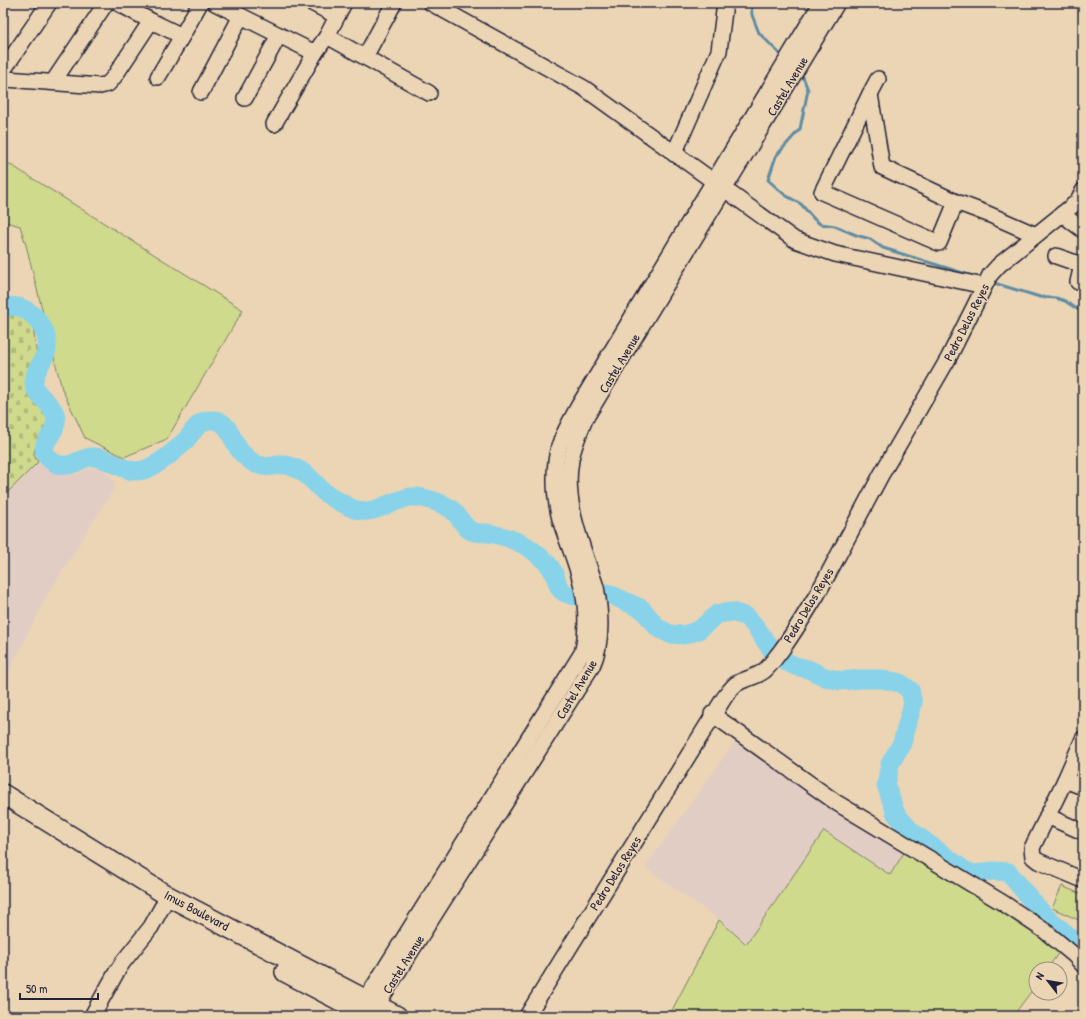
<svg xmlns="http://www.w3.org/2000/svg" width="1086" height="1019" viewBox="0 0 1086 1019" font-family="'Patrick Hand',sans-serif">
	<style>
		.built { fill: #e2cdc5 }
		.grass { fill: #cfda8d; stroke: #787e64 }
		.cemetery { fill: url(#cemetery-stones); stroke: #787e64 }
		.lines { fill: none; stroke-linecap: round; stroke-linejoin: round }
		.stream { stroke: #5f8ca3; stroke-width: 3 }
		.river { stroke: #88d3e9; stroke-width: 19 }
		.minor-casing { stroke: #22223b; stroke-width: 18 }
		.major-casing { stroke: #22223b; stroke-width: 22 }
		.minor { stroke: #ecd5b5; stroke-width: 15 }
		.major { stroke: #ecd5b5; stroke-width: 19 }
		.labels { text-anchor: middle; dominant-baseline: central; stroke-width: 3; stroke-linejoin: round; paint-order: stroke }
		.street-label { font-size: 13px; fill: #22223b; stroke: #ecd5b5 }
	</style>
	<defs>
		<pattern id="cemetery-stones" width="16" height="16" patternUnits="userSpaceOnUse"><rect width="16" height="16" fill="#cfda8d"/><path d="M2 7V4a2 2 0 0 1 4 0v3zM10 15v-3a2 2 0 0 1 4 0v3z" fill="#b1bb7b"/></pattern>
	</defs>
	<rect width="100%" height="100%" fill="#ecd5b5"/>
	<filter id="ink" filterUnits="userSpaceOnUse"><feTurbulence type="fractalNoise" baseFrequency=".025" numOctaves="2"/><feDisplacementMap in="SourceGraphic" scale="8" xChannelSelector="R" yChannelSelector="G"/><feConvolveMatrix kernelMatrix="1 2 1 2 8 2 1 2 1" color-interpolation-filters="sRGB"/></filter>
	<g filter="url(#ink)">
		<g class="built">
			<polygon points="38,462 59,474 75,474 89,469 100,468 107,473 114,481 115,487 48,594 3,683 3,529 8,519 3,516 3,497"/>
			<polygon points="743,730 905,851 890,875 824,831 746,944 719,920 645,867"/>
		</g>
		<g class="grass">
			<polygon points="3,160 243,310 167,439 124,457 85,438 62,389 26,245 20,226 3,221"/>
			<polygon points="824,831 890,875 905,851 953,883 990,886 1065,944 1047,969 1036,969 1036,985 1013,1016 669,1016 719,920 746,944"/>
			<polygon points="1062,886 1083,895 1083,922 1052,908"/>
		</g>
		<path class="cemetery" d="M7 310 20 312 28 317 33 326 37 357 28 382 36 399 50 407 52 412C49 420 34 447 34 453 34 457 36 459 38 462L3 497V311Z"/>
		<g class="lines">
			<g class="stream">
				<polyline points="751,3 752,15 759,33 780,54"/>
				<polyline points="803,77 808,90 800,129 776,156 768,180 785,195 801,204 813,218 820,224 835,226 856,235 870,239 883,248 976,277"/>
				<polyline points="994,283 1040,297 1056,298 1065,301 1077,309 1083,311"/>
			</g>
			<g class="river">
				<path d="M3 308C26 299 50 327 47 349 45 362 30 374 35 388 40 400 54 404 56 418 59 436 31 445 52 461 57 465 61 466 67 465 77 464 84 456 94 457 115 459 127 478 149 468 162 462 176 450 186 440 193 432 199 420 210 420 232 418 230 445 245 456 248 459 254 464 259 465 266 468 272 466 279 465 284 464 291 466 295 468 307 472 315 484 324 492 330 496 336 500 342 503 368 519 375 508 400 500 404 499 408 497 412 497 423 496 442 503 451 509 459 515 463 527 471 531 476 533 481 533 487 533 505 536 522 541 536 553 541 558 548 563 551 568 561 583 553 593 576 596"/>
				<path d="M607 593 642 609 658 628 670 634 684 635 699 630 717 614 732 612 747 617 755 626 771 649 783 660 795 666 808 669 825 677 841 681 860 679H882L900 683 910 690 913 703 902 743 890 764 886 785 896 814 912 832 964 870C979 878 980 871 994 871 999 871 1003 872 1008 872L1044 915 1083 948"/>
			</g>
			<defs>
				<g id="minor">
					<polyline points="49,3 4,69 3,76 6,79 100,86 108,84 114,77 151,21 182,36 200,3"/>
					<polyline points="118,3 151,21"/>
					<polyline points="215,3 315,53 327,36 344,3"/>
					<polyline points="312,3 337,16"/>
					<polyline points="431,3 584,88 795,240 835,254 984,286"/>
					<polyline points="327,36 429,93"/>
					<polyline points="365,57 394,3"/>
					<polyline points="158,77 182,36"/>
					<polyline points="53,82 106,3"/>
					<polyline points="201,92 241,16"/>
					<polyline points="870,94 878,79"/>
					<polyline points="245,98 279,35"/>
					<polyline points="274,124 315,53"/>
					<polyline points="674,154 719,51 725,3"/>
					<polyline points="956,202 939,243 822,192 870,94 882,167 956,202 988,214 1036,235"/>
					<polyline points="1062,214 1083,230"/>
					<polyline points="1056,256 1082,265 1083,263"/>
					<polyline points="1078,282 1082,265"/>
					<polyline points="712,714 837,803 1003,903 1045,931 1074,955 1083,965"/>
					<polyline points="1083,739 1065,780 1032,848 1033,857 1038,861 1083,880"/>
					<polyline points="1065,780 1083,787"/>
					<polyline points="1047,816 1083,832"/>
					<path d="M365 1009 366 999 582 653C587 636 587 609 583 592 579 567 567 543 560 519 554 497 553 468 559 446 564 432 571 420 578 407L821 3"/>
					<path d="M367 1012 377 1005 592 666C603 642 601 613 596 587 583 548 563 502 571 460 573 446 580 432 585 419L837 3"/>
					<polyline points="92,1016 116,973 123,962 151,927 168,896"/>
					<path d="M527 1016 724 698C728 693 732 687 736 684 745 678 755 678 764 671 770 666 775 658 780 652 794 633 806 613 818 593L881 475 948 359 990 275 999 265 1077 202 1083 191"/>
				</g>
				<g id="major">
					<polyline points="3,794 168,896 397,1016"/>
					<polyline points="285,972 369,1016"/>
				</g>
			</defs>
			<use href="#minor" class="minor-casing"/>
			<use href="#major" class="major-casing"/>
			<use href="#minor" class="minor"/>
			<use href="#major" class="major"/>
		</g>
	</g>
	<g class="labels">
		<g class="street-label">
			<text transform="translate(787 86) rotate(-59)">Castel Avenue</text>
			<text transform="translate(966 322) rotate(-63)">Pedro Delos Reyes</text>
			<text transform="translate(619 363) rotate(-59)">Castel Avenue</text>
			<text transform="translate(808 605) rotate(-59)">Pedro Delos Reyes</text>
			<text transform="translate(576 689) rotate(-59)">Castel Avenue</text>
			<text transform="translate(615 873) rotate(-58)">Pedro Delos Reyes</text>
			<text transform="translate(197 910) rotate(28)">Imus Boulevard</text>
			<text transform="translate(403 964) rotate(-58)">Castel Avenue</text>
		</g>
	</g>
	<rect width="1086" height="1019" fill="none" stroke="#ecd5b5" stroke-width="16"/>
	<rect x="8" y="8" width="1070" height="1003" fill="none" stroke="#22223b" stroke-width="1.5" filter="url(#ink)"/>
	<g transform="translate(1048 981) rotate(301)"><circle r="19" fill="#ecd5b5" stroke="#9b8d84"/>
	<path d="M0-3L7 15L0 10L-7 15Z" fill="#22223b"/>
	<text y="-6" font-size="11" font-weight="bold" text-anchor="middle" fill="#22223b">N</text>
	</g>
	<path d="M20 993v6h78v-6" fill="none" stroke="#22223b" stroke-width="2"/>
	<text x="26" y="993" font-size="12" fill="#22223b" stroke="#ecd5b5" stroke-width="3" paint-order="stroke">50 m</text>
</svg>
